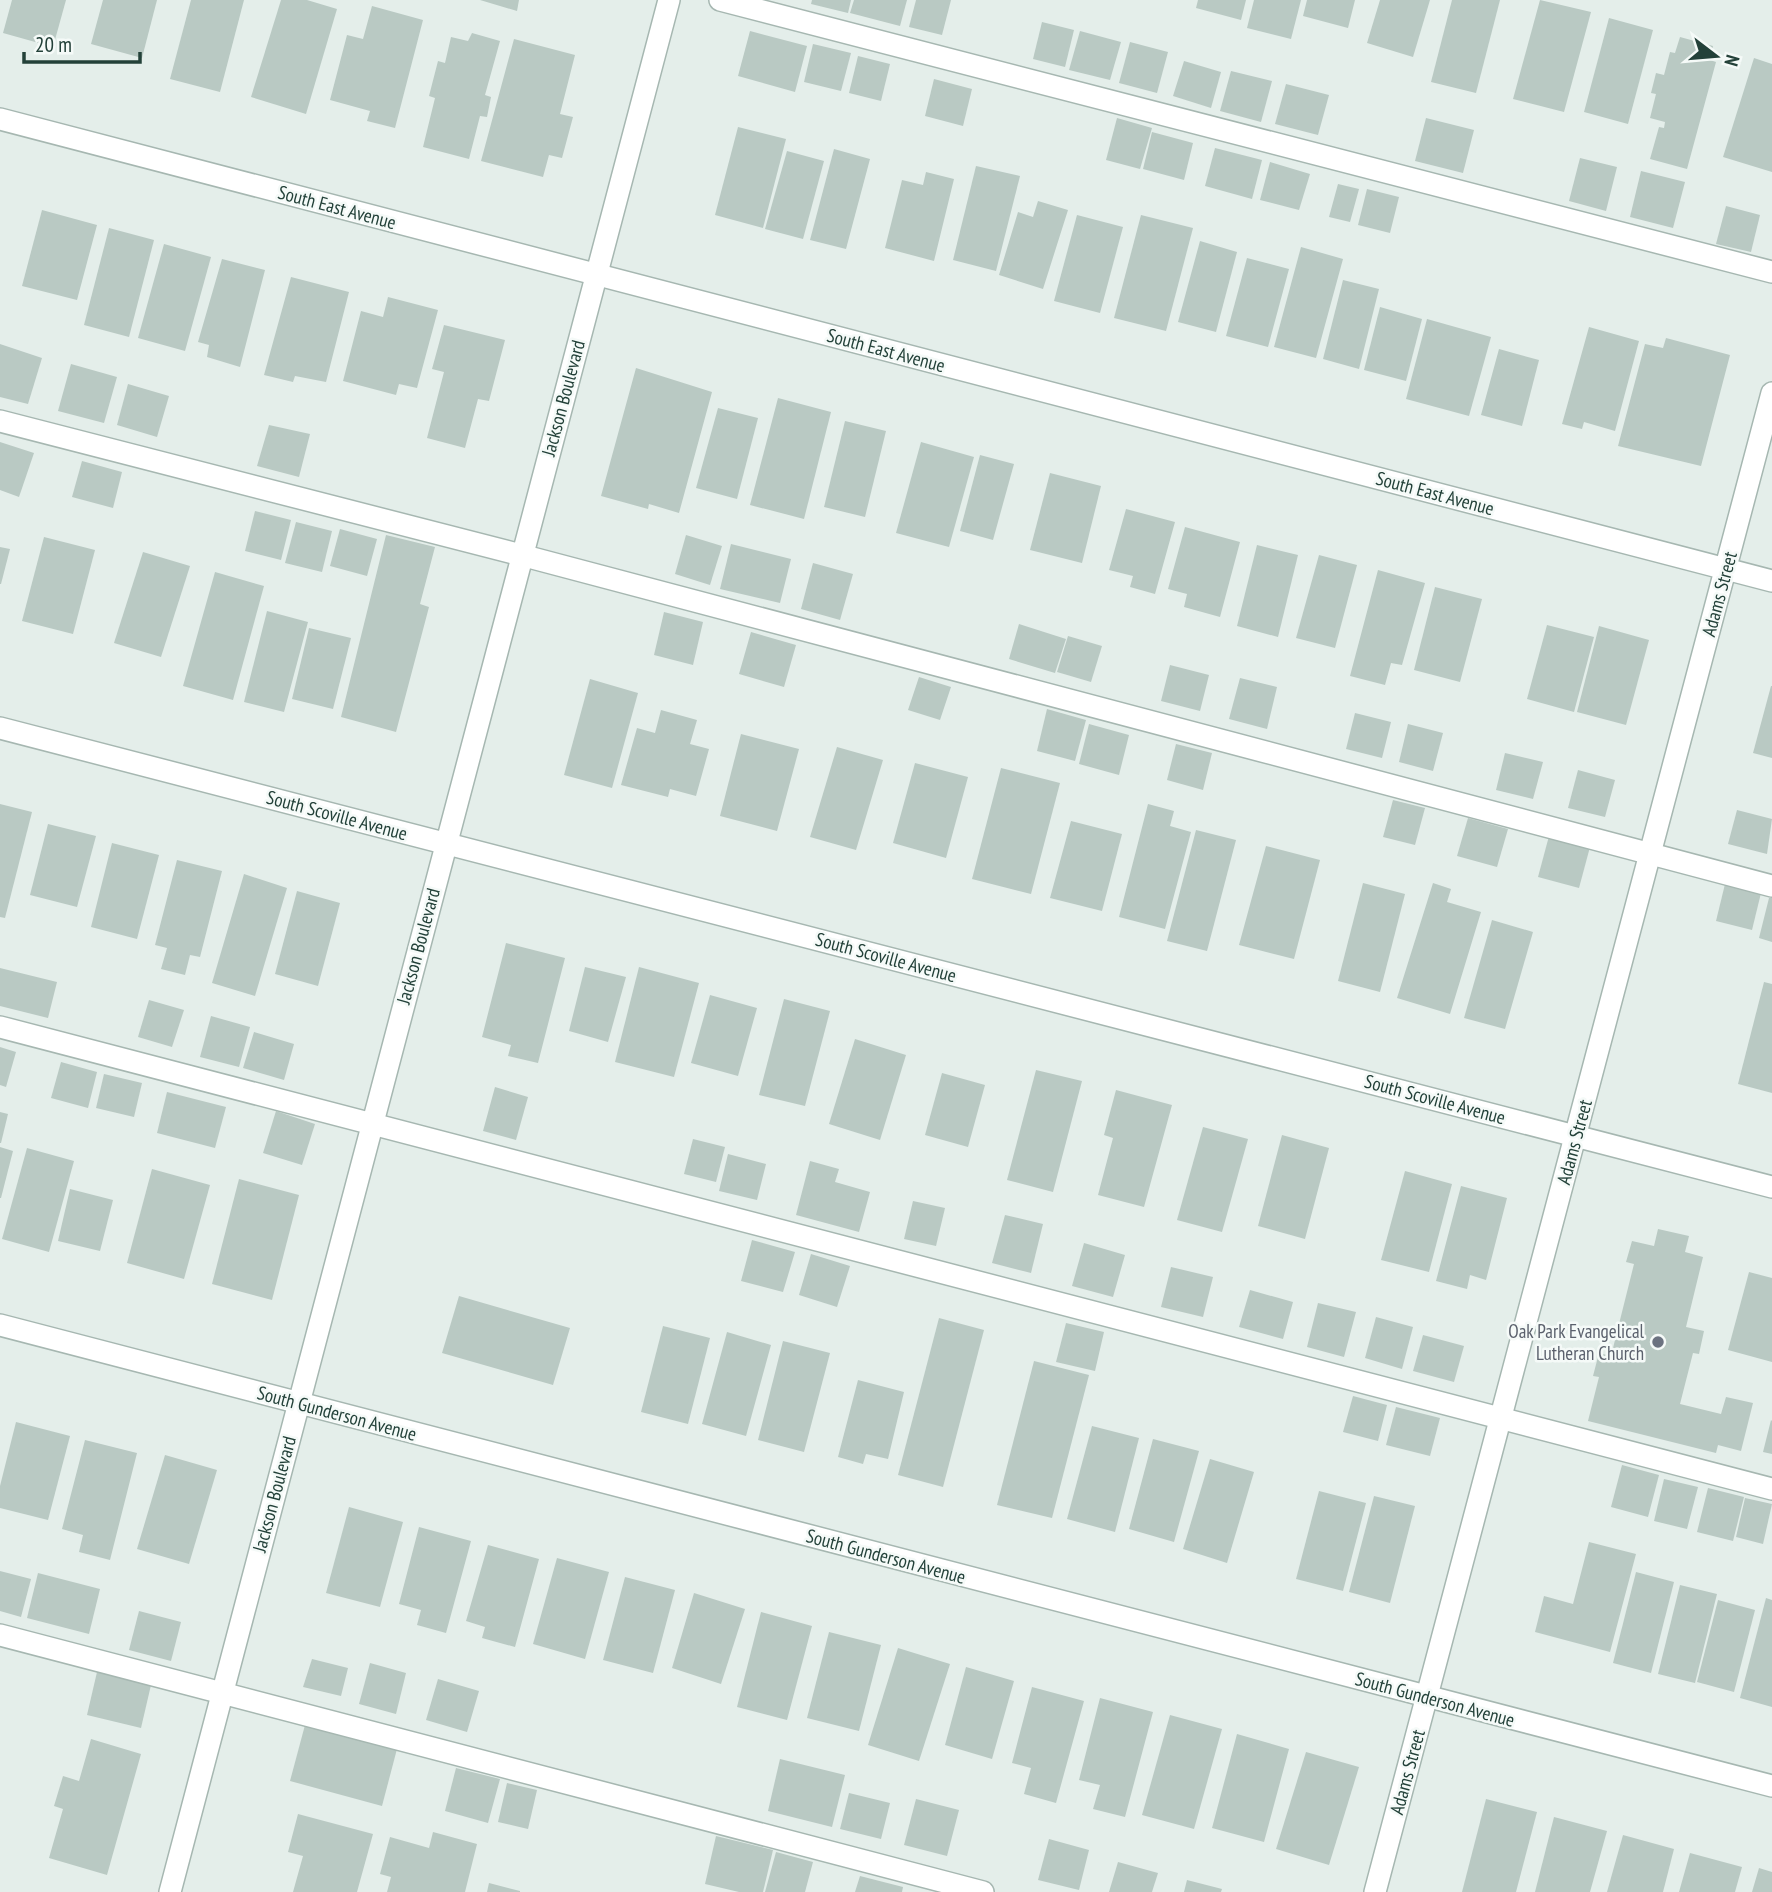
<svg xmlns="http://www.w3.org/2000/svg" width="1772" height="1892" viewBox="0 0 1772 1892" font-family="'PT Sans Narrow',sans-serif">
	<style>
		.building { fill: #b9c9c3 }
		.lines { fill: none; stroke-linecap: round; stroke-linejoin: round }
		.minor-casing { stroke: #a6b7b1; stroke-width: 24 }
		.minor { stroke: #fff; stroke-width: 21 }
		.worship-dot { fill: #6b7280; stroke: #f5faf8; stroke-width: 2.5 }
		.labels { text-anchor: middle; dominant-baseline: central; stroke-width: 5; stroke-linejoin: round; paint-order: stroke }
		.street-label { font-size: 19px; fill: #234139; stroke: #f5faf8 }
		.worship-label { font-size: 19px; fill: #5b616d; stroke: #f5faf8; text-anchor: end }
	</style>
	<rect width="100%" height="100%" fill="#e4eeea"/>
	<g class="building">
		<polygon points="12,0 66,0 53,47 3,33"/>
		<polygon points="103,0 157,0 142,58 91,44"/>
		<polygon points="191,0 244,0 220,92 170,79"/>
		<polygon points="281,0 307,0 337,9 306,114 251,97"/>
		<polygon points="480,0 519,0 517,11"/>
		<polygon points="812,0 851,0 848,13 811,4"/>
		<polygon points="854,0 907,0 900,26 850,13"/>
		<polygon points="916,0 951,0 942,35 909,27"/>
		<polygon points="1198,0 1246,0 1241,20 1196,8"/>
		<polygon points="1254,0 1301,0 1291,39 1247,28"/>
		<polygon points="1307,0 1355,0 1348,28 1303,16"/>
		<polygon points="1380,0 1430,0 1413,57 1367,43"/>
		<polygon points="1452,0 1500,0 1476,93 1431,82"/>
		<polygon points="1540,0 1591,12 1564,112 1513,99"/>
		<polygon points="372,6 423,20 395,128 367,121 370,111 330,100 347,35 363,39"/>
		<polygon points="1609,18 1653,30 1628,124 1584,112"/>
		<polygon points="1042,22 1074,30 1065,67 1033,59"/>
		<polygon points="750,31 807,46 795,92 738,76"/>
		<polygon points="1080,31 1121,42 1110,80 1069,70"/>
		<polygon points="472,33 500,41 485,95 491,97 487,117 480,116 469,159 423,147 435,98 429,96 438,61 445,63 451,37 468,41"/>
		<polygon points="1680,37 1713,46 1710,60 1716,62 1687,169 1650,159 1659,127 1664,128 1665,122 1650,118 1656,94 1651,93 1656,73 1664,75 1670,52 1675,53"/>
		<polygon points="514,39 575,55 560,114 573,117 562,158 549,155 543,177 481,161"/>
		<polygon points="1130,42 1168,52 1157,93 1119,83"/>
		<polygon points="813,44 851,53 841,91 804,82"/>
		<polygon points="858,56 890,64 881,101 849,93"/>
		<polygon points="1754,58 1772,64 1772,172 1723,157"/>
		<polygon points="1184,61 1221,72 1211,108 1173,96"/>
		<polygon points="1231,71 1272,81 1261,122 1220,111"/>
		<polygon points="934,79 972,89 963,126 925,116"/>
		<polygon points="1286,84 1329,95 1318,135 1275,124"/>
		<polygon points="1117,118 1152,128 1140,169 1106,160"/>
		<polygon points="1426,118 1474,130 1463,173 1415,161"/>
		<polygon points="738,127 786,139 763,228 715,215"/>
		<polygon points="1152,132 1193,143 1184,180 1143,169"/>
		<polygon points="1215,148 1262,160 1252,199 1205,186"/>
		<polygon points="834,149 870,159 846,249 810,240"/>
		<polygon points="787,151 824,161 803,239 765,229"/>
		<polygon points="1580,158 1617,167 1606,211 1569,201"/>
		<polygon points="1270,162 1310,174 1299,210 1260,200"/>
		<polygon points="976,166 1020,176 996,271 953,260"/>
		<polygon points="1641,171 1685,182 1673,228 1630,217"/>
		<polygon points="926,172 954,179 934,261 885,248 902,180 923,185"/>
		<polygon points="1338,184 1359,189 1350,222 1329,217"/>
		<polygon points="1367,189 1399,197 1390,233 1358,225"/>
		<polygon points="1038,201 1068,210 1043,289 999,275 1018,212 1033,217"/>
		<polygon points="1726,206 1760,215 1751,252 1716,244"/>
		<polygon points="42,210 97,225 77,300 22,286"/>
		<polygon points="1077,215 1123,227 1100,313 1054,301"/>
		<polygon points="1141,215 1193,228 1166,331 1114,318"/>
		<polygon points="109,228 154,240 129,337 84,325"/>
		<polygon points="1200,241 1237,252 1216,332 1178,322"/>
		<polygon points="164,244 211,257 185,351 138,338"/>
		<polygon points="1301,247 1343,259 1316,358 1274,347"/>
		<polygon points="1247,258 1289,269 1268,347 1226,336"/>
		<polygon points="222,259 265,270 240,367 207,357 209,345 198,342"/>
		<polygon points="291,277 349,292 326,382 295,376 293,382 264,375"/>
		<polygon points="1343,280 1379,289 1359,369 1323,359"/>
		<polygon points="388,297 438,310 417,388 399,384 396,395 343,381 361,311 383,317"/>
		<polygon points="1380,307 1422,319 1406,381 1364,370"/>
		<polygon points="1427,319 1491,337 1469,416 1406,399"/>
		<polygon points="444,325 505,340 489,401 478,399 465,448 427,438 444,372 432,369"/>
		<polygon points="1589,327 1639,341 1615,431 1584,422 1582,429 1562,424"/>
		<polygon points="1666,338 1730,355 1701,466 1618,446 1645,344 1663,348"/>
		<polygon points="0,344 42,358 28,404 0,397"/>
		<polygon points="1499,349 1539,360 1522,426 1481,415"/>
		<polygon points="71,364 117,377 104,423 58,411"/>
		<polygon points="636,368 712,392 679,513 649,504 648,509 601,496"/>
		<polygon points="128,384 169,396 157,437 117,425"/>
		<polygon points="778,398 831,412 804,519 750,505"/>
		<polygon points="718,408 758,418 737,499 696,488"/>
		<polygon points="845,421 886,431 865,517 824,507"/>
		<polygon points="269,425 310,434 299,477 257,466"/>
		<polygon points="0,442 34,453 19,497 0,490"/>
		<polygon points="921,442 974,457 949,547 896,533"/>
		<polygon points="980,455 1014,464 993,540 960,531"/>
		<polygon points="82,461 122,472 113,508 72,497"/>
		<polygon points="1050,473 1101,486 1082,563 1030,550"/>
		<polygon points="1126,509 1175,522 1155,594 1130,587 1133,576 1109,570"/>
		<polygon points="255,511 291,520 281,560 245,551"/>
		<polygon points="296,522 332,531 322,572 285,563"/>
		<polygon points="1185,527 1240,542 1220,617 1184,607 1187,594 1168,589"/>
		<polygon points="340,529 377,539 367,576 330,566"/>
		<polygon points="386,535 435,547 420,604 429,607 396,732 341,717"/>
		<polygon points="686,535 722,546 710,585 675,574"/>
		<polygon points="44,537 95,550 73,634 22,621"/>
		<polygon points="731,544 791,559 780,603 720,589"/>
		<polygon points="1257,545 1298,555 1278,637 1237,626"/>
		<polygon points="0,547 10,549 1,584 0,584"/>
		<polygon points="143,552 190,566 161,657 114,643"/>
		<polygon points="1319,555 1357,565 1335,648 1296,638"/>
		<polygon points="813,563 853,574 840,620 801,609"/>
		<polygon points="1378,570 1425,583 1402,665 1391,663 1385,685 1350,676"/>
		<polygon points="215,572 264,586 233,700 183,686"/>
		<polygon points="1435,587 1482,599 1460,682 1414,670"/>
		<polygon points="267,611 308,622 284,712 244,702"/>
		<polygon points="664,612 703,622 693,665 654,655"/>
		<polygon points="1019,624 1066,639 1055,673 1009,659"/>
		<polygon points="1547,625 1594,637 1574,712 1527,699"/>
		<polygon points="1599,626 1649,640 1626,725 1577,712"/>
		<polygon points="309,628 351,638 333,709 292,699"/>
		<polygon points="751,632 796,645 784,687 739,674"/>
		<polygon points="1068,636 1102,646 1091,682 1057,672"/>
		<polygon points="1170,665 1209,675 1200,711 1161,701"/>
		<polygon points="919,677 951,687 940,720 908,710"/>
		<polygon points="1240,678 1277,687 1267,729 1229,719"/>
		<polygon points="590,679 638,693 612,788 564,775"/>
		<polygon points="1771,686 1772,686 1772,758 1753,753"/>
		<polygon points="1047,709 1086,720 1075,761 1037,751"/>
		<polygon points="661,710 697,720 690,744 709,749 696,796 670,789 668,797 621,785 637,728 655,733"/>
		<polygon points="1355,713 1391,722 1382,758 1346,749"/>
		<polygon points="1089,724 1129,735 1119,775 1079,764"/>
		<polygon points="1408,724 1443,733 1433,771 1399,762"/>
		<polygon points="741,734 799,749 777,831 720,816"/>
		<polygon points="1176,744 1212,753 1203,790 1167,780"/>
		<polygon points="837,747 883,760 856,850 810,837"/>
		<polygon points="1505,753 1543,762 1533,799 1496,790"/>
		<polygon points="915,763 968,777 946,858 893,843"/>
		<polygon points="1001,768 1060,783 1031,894 972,879"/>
		<polygon points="1578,770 1615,780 1605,817 1568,808"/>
		<polygon points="1393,800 1425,808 1415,845 1383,837"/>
		<polygon points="0,804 32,812 5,918 0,917"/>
		<polygon points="1148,804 1174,811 1170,826 1191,832 1165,929 1119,917"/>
		<polygon points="1737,810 1772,819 1767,854 1728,844"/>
		<polygon points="1468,818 1508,829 1497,867 1457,856"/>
		<polygon points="1071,821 1122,834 1102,911 1050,898"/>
		<polygon points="48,824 96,836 77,907 30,895"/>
		<polygon points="1196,830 1236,840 1207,951 1167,941"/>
		<polygon points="1549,836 1590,847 1579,888 1538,877"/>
		<polygon points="112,843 159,855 137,939 91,927"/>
		<polygon points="1266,846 1320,860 1294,959 1239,945"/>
		<polygon points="177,860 222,871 200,957 190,955 185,975 161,969 167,948 155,945"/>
		<polygon points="244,874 287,888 255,996 212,983"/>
		<polygon points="1363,883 1405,894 1380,992 1338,981"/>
		<polygon points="1433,883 1451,889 1447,902 1481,912 1450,1014 1397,998"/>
		<polygon points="1725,884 1761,893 1752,930 1716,921"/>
		<polygon points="297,891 340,903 318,986 275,974"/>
		<polygon points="1769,898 1772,898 1772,942 1759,938"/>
		<polygon points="1492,920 1533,932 1505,1029 1464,1018"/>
		<polygon points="506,943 565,958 538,1063 508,1056 511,1045 482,1037"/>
		<polygon points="585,967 626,977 608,1042 569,1031"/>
		<polygon points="639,967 699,983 674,1077 615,1062"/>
		<polygon points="0,968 57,982 48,1018 0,1006"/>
		<polygon points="1764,982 1772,984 1772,1093 1738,1084"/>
		<polygon points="710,995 757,1008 738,1076 691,1063"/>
		<polygon points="784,999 830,1011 805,1106 759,1095"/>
		<polygon points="149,1000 184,1010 172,1047 138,1037"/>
		<polygon points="211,1016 250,1027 239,1067 200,1057"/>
		<polygon points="254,1032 294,1044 284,1080 243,1068"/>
		<polygon points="855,1039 906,1055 880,1140 829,1124"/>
		<polygon points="0,1047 16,1052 6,1087 0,1085"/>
		<polygon points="61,1062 97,1072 88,1108 51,1098"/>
		<polygon points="1036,1070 1082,1081 1053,1192 1007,1180"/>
		<polygon points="942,1073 985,1085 968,1147 925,1135"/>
		<polygon points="104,1074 142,1083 134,1117 96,1108"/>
		<polygon points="495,1087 528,1097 516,1140 483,1131"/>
		<polygon points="1116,1090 1172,1105 1144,1207 1098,1195 1113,1138 1104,1135"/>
		<polygon points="167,1092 226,1107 215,1148 157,1133"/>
		<polygon points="276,1111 315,1124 302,1165 263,1153"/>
		<polygon points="0,1112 8,1114 1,1143 0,1143"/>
		<polygon points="1203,1127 1248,1139 1222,1232 1177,1220"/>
		<polygon points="1282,1135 1329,1148 1305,1239 1258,1226"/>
		<polygon points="693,1139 725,1147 716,1182 684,1174"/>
		<polygon points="0,1147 13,1151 1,1198 0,1198"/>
		<polygon points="27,1148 74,1161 49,1252 2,1239"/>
		<polygon points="728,1154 766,1164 757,1200 719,1191"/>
		<polygon points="810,1161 839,1169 835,1182 870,1192 859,1232 796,1215"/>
		<polygon points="152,1169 210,1185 184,1279 127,1263"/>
		<polygon points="1405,1171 1452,1184 1429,1272 1381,1260"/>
		<polygon points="239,1179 299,1195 272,1300 212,1284"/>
		<polygon points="1461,1186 1507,1198 1486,1280 1470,1275 1467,1289 1436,1281"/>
		<polygon points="70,1189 113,1200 100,1251 58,1241"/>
		<polygon points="913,1201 945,1208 936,1246 904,1239"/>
		<polygon points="1005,1215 1043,1224 1031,1273 992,1263"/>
		<polygon points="1658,1229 1689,1236 1685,1252 1703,1257 1686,1327 1704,1331 1699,1354 1693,1353 1680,1404 1721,1414 1726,1397 1753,1403 1741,1451 1718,1445 1716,1453 1588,1421 1599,1377 1593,1376 1599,1353 1611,1356 1634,1264 1626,1262 1632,1241 1654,1246"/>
		<polygon points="752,1240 795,1252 783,1292 741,1281"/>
		<polygon points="1084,1243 1125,1255 1113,1297 1072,1286"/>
		<polygon points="811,1254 850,1266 837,1307 799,1295"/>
		<polygon points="1171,1267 1213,1277 1203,1317 1161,1307"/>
		<polygon points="1749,1272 1772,1278 1772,1362 1728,1350"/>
		<polygon points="1250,1290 1293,1302 1283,1339 1239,1327"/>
		<polygon points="459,1296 570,1328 553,1385 442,1353"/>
		<polygon points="1318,1303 1356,1312 1344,1357 1307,1347"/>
		<polygon points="1376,1317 1413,1327 1402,1369 1365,1358"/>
		<polygon points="939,1318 984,1330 943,1487 898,1475"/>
		<polygon points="1066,1323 1104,1332 1095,1371 1056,1362"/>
		<polygon points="663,1326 710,1338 688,1424 641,1412"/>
		<polygon points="727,1332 771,1345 746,1436 702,1424"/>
		<polygon points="1423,1335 1464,1346 1454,1382 1413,1371"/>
		<polygon points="783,1341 830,1353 804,1452 758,1440"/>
		<polygon points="1034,1361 1089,1375 1052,1518 997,1505"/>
		<polygon points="858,1380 904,1392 888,1459 866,1454 863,1464 838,1457"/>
		<polygon points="1353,1396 1387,1405 1378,1441 1343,1432"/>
		<polygon points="1396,1407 1440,1418 1430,1456 1386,1445"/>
		<polygon points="1771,1420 1772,1421 1772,1454 1763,1452"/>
		<polygon points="16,1422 70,1436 48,1520 0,1508 0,1486"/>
		<polygon points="1092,1426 1139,1438 1115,1532 1067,1519"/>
		<polygon points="1153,1439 1199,1451 1174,1542 1129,1529"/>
		<polygon points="85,1440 137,1453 110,1560 79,1552 83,1535 62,1529"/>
		<polygon points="165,1455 217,1470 189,1564 137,1549"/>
		<polygon points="1210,1459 1254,1472 1227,1563 1183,1549"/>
		<polygon points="1622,1465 1659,1475 1648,1517 1611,1507"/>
		<polygon points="1664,1479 1698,1487 1687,1529 1654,1521"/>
		<polygon points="1708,1488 1744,1497 1733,1541 1697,1532"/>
		<polygon points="1319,1491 1366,1503 1343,1591 1296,1579"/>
		<polygon points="1374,1496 1415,1506 1390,1603 1349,1592"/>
		<polygon points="1745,1498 1772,1504 1763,1544 1736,1537"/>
		<polygon points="349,1507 403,1522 380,1607 326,1593"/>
		<polygon points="419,1527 471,1541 446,1633 417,1625 421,1610 399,1604"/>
		<polygon points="1589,1542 1636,1554 1610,1652 1535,1632 1544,1596 1573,1604"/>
		<polygon points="488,1545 539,1559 515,1647 482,1638 485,1627 466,1621"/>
		<polygon points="557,1558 609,1572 585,1659 533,1644"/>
		<polygon points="0,1571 31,1579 21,1617 0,1611"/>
		<polygon points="1636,1572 1674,1582 1651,1673 1613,1663"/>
		<polygon points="38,1573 100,1589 89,1634 27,1618"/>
		<polygon points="625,1577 675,1590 653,1673 603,1660"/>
		<polygon points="1680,1585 1717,1594 1695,1683 1658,1674"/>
		<polygon points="694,1593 745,1609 721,1684 672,1668"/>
		<polygon points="1766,1598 1772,1600 1772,1707 1740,1698"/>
		<polygon points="1718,1600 1755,1610 1734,1692 1697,1682"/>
		<polygon points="139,1611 181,1622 171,1661 129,1650"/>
		<polygon points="761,1612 812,1626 787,1720 737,1707"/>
		<polygon points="829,1632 881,1645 859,1731 807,1718"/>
		<polygon points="898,1648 950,1664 919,1761 868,1745"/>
		<polygon points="312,1659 348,1668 341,1696 303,1687"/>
		<polygon points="370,1663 406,1673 396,1714 359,1704"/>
		<polygon points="966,1667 1014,1681 992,1759 945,1745"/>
		<polygon points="97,1672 151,1685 141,1728 87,1715"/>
		<polygon points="438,1679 479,1691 467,1732 426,1720"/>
		<polygon points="1032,1687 1084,1701 1056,1803 1024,1794 1031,1768 1012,1763"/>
		<polygon points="1100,1698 1153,1712 1125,1817 1093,1809 1100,1785 1079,1780"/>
		<polygon points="1170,1715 1222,1729 1194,1829 1142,1815"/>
		<polygon points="305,1725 397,1749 382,1806 290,1781"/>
		<polygon points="1237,1734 1289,1749 1264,1842 1212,1828"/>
		<polygon points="91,1739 141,1754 107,1875 49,1858 63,1809 54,1806 63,1776 79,1781"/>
		<polygon points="1306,1752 1359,1767 1329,1865 1276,1849"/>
		<polygon points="780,1759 845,1775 832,1827 768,1811"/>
		<polygon points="456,1768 500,1779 488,1823 445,1811"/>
		<polygon points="507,1783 537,1790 528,1829 498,1822"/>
		<polygon points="849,1793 890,1803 881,1839 840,1829"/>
		<polygon points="916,1799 959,1810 947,1856 904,1845"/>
		<polygon points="1486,1799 1537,1812 1516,1892 1462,1892"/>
		<polygon points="298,1814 373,1834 357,1892 293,1892 303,1856 288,1852"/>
		<polygon points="1554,1817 1607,1831 1590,1892 1535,1892"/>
		<polygon points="433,1832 477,1844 465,1892 387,1892 391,1877 380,1874 390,1837 429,1848"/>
		<polygon points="1623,1835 1674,1849 1663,1892 1607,1892"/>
		<polygon points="716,1836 773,1850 763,1892 739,1892 705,1884"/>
		<polygon points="1049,1839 1089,1850 1079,1890 1038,1880"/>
		<polygon points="776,1852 813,1862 805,1892 765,1892"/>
		<polygon points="1690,1853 1742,1867 1735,1892 1679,1892"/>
		<polygon points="1118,1862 1158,1873 1152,1892 1109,1892"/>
		<polygon points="1759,1868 1772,1872 1772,1892 1752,1892"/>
		<polygon points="860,1876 903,1887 902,1892 855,1892"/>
		<polygon points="1187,1880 1222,1889 1221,1892 1184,1892"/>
		<polygon points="489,1883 520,1891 520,1892 487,1892"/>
	</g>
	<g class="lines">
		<defs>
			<g id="minor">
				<polyline points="720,0 1772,272"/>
				<polyline points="0,119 1772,581"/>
				<polyline points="0,421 521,555 1772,886"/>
				<polyline points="0,728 1772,1187"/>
				<polyline points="0,1027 1772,1489"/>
				<polyline points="0,1325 1772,1786"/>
				<polyline points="0,1635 983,1892"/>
				<polyline points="170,1892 669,0"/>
				<polyline points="1375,1892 1772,393"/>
			</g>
		</defs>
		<use href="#minor" class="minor-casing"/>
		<use href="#minor" class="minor"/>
	</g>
	<circle class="worship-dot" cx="1658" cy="1342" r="7"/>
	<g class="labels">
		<g class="street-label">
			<text transform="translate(337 207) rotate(15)">South East Avenue</text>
			<text transform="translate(886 350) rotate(15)">South East Avenue</text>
			<text transform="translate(563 398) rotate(-75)">Jackson Boulevard</text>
			<text transform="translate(1435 493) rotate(15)">South East Avenue</text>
			<text transform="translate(1719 594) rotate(-75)">Adams Street</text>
			<text transform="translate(337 815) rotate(15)">South Scoville Avenue</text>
			<text transform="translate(418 946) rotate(-75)">Jackson Boulevard</text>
			<text transform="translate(886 957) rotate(15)">South Scoville Avenue</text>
			<text transform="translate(1435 1099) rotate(15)">South Scoville Avenue</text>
			<text transform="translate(1574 1142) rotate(-75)">Adams Street</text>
			<text transform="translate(337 1413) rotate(15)">South Gunderson Avenue</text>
			<text transform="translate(274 1494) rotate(-75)">Jackson Boulevard</text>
			<text transform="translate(886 1556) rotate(15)">South Gunderson Avenue</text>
			<text transform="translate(1435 1699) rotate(15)">South Gunderson Avenue</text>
			<text transform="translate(1407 1772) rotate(-75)">Adams Street</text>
		</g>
		<g class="worship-label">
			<text x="1644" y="1331">Oak Park Evangelical<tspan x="1644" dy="22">Lutheran Church</tspan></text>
		</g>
	</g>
	<g transform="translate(1716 56) rotate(106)" stroke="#f5faf8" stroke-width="5" paint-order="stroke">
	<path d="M0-5L12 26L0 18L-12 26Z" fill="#234139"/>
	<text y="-10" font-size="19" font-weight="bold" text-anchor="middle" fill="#234139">N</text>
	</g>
	<path d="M24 52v10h116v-10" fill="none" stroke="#234139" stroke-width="3.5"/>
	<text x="35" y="52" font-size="21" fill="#234139" stroke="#f5faf8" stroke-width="5" paint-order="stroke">20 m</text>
</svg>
